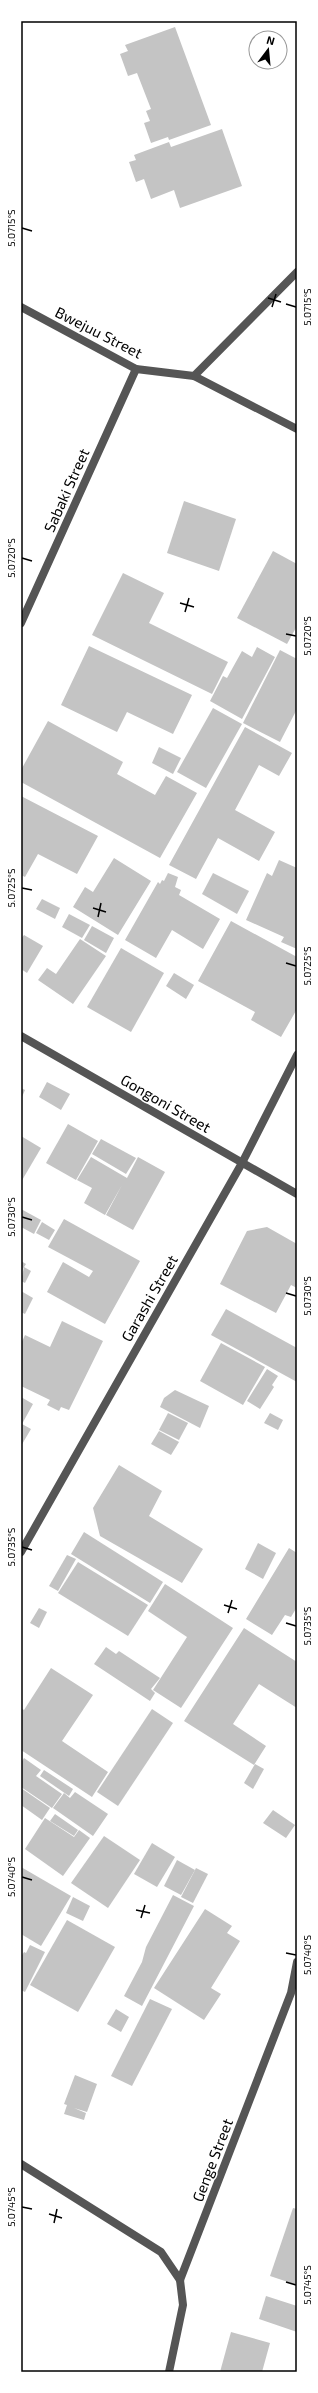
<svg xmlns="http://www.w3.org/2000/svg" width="318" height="2393" viewBox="0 0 318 2393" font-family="'Exo 2',sans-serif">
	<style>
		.building { fill: #c4c4c4 }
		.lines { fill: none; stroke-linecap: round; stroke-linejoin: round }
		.street { stroke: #555; stroke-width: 8 }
		.ticks { fill: none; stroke: #000; stroke-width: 1.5 }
		.labels { text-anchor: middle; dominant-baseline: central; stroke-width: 3; stroke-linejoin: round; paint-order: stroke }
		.street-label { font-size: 15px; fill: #000; stroke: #fff }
		.neatline { fill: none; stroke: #000; stroke-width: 1.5 }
		.ticks-label { font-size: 10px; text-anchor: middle; fill: #000 }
	</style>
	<rect width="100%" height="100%" fill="#fff"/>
	<g class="building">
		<polygon points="175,27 211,125 169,140 168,137 151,143 144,123 150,121 146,111 151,109 137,73 128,76 120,54 128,51 125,45"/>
		<polygon points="222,129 242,186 180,208 174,190 151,199 144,179 136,182 129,162 136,160 134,155 169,142 171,147"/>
		<polygon points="184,501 236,519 219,571 167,553"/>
		<polygon points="273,551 297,564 297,626 287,644 237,618"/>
		<polygon points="123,573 164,593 149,623 228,662 212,694 92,635"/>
		<polygon points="89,646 192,695 173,734 127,712 117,732 61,705"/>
		<polygon points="257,647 275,657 242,719 210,701 223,676 227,678 242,651 252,657"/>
		<polygon points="280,650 297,659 297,709 280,742 243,723"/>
		<polygon points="213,708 242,724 206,788 177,772"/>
		<polygon points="48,721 123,762 117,774 155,795 166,776 197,793 160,858 21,782 21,770"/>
		<polygon points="245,727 292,753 279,776 259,765 235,810 275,832 259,861 218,838 196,879 169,865"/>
		<polygon points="159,747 181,758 173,774 152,763"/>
		<polygon points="21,796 98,836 77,874 38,854 25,877 21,875"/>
		<polygon points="114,858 151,881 118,935 73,907 85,887 93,892"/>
		<polygon points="279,860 297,868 297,949 281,942 284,937 246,920 267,873 272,876"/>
		<polygon points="168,873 178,877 175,887 181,890 179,895 220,919 203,949 172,930 156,958 125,940 158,882 160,884 162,880 164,881"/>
		<polygon points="213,873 249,891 237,914 202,894"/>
		<polygon points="42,899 60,908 55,919 36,909"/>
		<polygon points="69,914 90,925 82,938 62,927"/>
		<polygon points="231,921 297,957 297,1009 281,1037 251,1020 255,1012 198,981"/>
		<polygon points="92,926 114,938 106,953 84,940"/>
		<polygon points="24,935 43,946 27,973 21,969 21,939"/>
		<polygon points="80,939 106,956 73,1004 38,980 47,968 56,974"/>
		<polygon points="121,948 164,973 131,1032 87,1007"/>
		<polygon points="174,973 194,985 186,999 166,986"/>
		<polygon points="47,1082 70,1094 61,1110 39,1097"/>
		<polygon points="21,1088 25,1090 21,1099"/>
		<polygon points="68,1124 98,1141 76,1180 46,1163"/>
		<polygon points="21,1136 41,1148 21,1182"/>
		<polygon points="101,1139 136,1158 126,1174 92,1154"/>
		<polygon points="91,1157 127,1178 138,1157 165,1172 133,1230 106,1215 122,1185 105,1215 84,1203 92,1188 77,1180"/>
		<polygon points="21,1209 41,1220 34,1234 21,1227"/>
		<polygon points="64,1219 140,1261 105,1324 47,1292 63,1262 89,1277 93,1271 48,1247"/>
		<polygon points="42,1222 55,1230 49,1240 36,1233"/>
		<polygon points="267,1227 297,1244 297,1288 291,1285 276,1313 220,1284 247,1231"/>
		<polygon points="21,1261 26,1264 21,1272"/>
		<polygon points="24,1267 31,1271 25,1283 21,1281"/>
		<polygon points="21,1291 33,1298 25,1314 21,1312"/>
		<polygon points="226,1309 297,1348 297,1382 211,1335"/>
		<polygon points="62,1321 103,1341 69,1410 61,1407 59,1411 47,1405 50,1400 21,1386 21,1344 25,1335 50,1347"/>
		<polygon points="221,1343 265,1367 243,1405 200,1381"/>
		<polygon points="267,1369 278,1376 272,1385 274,1387 260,1409 247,1401"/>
		<polygon points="175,1390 209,1406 200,1428 160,1407 164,1398"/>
		<polygon points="21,1397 33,1404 22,1424 31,1429 21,1446"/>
		<polygon points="168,1413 188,1423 179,1440 159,1430"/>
		<polygon points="270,1413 283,1420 278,1430 264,1423"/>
		<polygon points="159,1431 179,1442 171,1455 151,1444"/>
		<polygon points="119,1465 162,1491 149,1516 203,1549 182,1583 100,1536 93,1508"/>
		<polygon points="84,1532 163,1582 150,1603 71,1554"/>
		<polygon points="258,1543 276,1553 263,1579 245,1569"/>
		<polygon points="289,1548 297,1553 297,1607 291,1617 285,1615 272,1635 246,1619"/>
		<polygon points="67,1555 76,1559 58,1591 49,1586"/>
		<polygon points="78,1562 148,1605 128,1636 58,1593"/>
		<polygon points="165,1584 233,1628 181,1708 153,1690 187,1637 148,1611"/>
		<polygon points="39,1608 47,1612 39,1628 30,1623"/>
		<polygon points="244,1628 297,1662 297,1708 259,1684 233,1724 266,1746 254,1765 184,1721"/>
		<polygon points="106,1647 116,1654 119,1651 160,1678 151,1689 155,1693 150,1701 94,1664"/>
		<polygon points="51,1668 93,1695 62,1741 108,1772 92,1797 21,1750 21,1708 24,1710"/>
		<polygon points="152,1709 173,1723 118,1806 97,1792"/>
		<polygon points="24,1758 41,1770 36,1776 62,1794 52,1808 21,1787 21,1763"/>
		<polygon points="255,1764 264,1769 253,1789 244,1783"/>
		<polygon points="44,1770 73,1789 69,1796 40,1776"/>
		<polygon points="21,1788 50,1808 42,1820 21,1805"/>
		<polygon points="75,1792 108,1814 93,1836 53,1808 64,1793 70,1798"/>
		<polygon points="273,1810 295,1825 286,1838 263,1823"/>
		<polygon points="55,1814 78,1830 74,1836 50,1821"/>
		<polygon points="45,1818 74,1837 79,1830 90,1838 63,1876 25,1849"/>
		<polygon points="104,1836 140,1860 108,1908 71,1883"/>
		<polygon points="152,1843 175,1857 157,1887 134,1874"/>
		<polygon points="177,1860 195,1870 181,1895 164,1886"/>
		<polygon points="21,1867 71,1896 41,1946 21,1934"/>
		<polygon points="196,1868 208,1874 193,1903 181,1897"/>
		<polygon points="173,1895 194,1906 142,2006 124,1996 142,1962 146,1947"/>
		<polygon points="73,1897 90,1906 83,1921 66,1913"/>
		<polygon points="205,1909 232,1926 227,1933 240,1941 211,1988 221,1994 204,2020 154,1988"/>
		<polygon points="67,1920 115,1947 78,2012 30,1985"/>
		<polygon points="30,1945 45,1952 25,1992 21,1990 21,1957 24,1952 26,1953"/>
		<polygon points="150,1999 172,2009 132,2086 111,2076"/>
		<polygon points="116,2009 129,2017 121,2032 107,2024"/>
		<polygon points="75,2075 97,2084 87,2112 74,2108 86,2113 84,2120 64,2114 67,2105 64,2104"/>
		<polygon points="293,2208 297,2209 297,2285 270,2276"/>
		<polygon points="266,2296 297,2306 297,2332 259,2319"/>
		<polygon points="231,2332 270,2343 262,2372 220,2372"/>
	</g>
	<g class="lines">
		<g class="street">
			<polyline points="21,307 136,369 194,376 297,429"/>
			<polyline points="194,376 297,272"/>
			<polyline points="21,623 136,369"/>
			<polyline points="21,1036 297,1194"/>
			<polyline points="21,1552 242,1163 297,1055"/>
			<polyline points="21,2164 161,2252 180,2280"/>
			<polyline points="169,2372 183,2305 180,2280 291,1993 297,1962"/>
		</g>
	</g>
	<path class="ticks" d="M22 228 32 231M268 298 281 302M286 304 296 307M272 307 276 294M22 558 32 561M180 603 194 607M185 612 189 598M286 634 296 636M22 888 32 890M93 908 106 912M98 917 101 903M286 963 296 966M22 1217 32 1220M286 1293 296 1296M22 1547 32 1550M224 1605 237 1609M228 1613 232 1600M286 1623 296 1626M22 1877 32 1880M136 1910 150 1913M141 1918 145 1905M286 1953 296 1955M22 2207 32 2209M49 2214 62 2218M54 2223 57 2209M286 2282 296 2285"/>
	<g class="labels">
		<g class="street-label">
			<text transform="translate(99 332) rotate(27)">Bwejuu Street</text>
			<text transform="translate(66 490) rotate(-66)">Sabaki Street</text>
			<text transform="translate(166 1103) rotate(30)">Gongoni Street</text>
			<text transform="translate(149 1298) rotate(-60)">Garashi Street</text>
			<text transform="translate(212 2160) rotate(-69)">Genge Street</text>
		</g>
	</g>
	<rect width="318" height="2393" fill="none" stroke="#ffffff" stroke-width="44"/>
	<g transform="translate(268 50) rotate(16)"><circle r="19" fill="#ffffff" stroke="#999999"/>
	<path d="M0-3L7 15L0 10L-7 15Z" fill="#000000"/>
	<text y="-6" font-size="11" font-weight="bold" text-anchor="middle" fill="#000000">N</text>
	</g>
	<rect x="22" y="22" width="274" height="2349" class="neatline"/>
	<g class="ticks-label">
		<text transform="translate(11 228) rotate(-90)" y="4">5.0715°S</text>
		<text transform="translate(307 307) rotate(-90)" y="4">5.0715°S</text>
		<text transform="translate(11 558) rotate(-90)" y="4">5.0720°S</text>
		<text transform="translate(307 636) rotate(-90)" y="4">5.0720°S</text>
		<text transform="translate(11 888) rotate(-90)" y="4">5.0725°S</text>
		<text transform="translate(307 966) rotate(-90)" y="4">5.0725°S</text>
		<text transform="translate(11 1217) rotate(-90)" y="4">5.0730°S</text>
		<text transform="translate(307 1296) rotate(-90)" y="4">5.0730°S</text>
		<text transform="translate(11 1547) rotate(-90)" y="4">5.0735°S</text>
		<text transform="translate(307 1626) rotate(-90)" y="4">5.0735°S</text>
		<text transform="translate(11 1877) rotate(-90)" y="4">5.0740°S</text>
		<text transform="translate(307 1955) rotate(-90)" y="4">5.0740°S</text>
		<text transform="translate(11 2207) rotate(-90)" y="4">5.0745°S</text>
		<text transform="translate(307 2285) rotate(-90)" y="4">5.0745°S</text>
	</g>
</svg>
